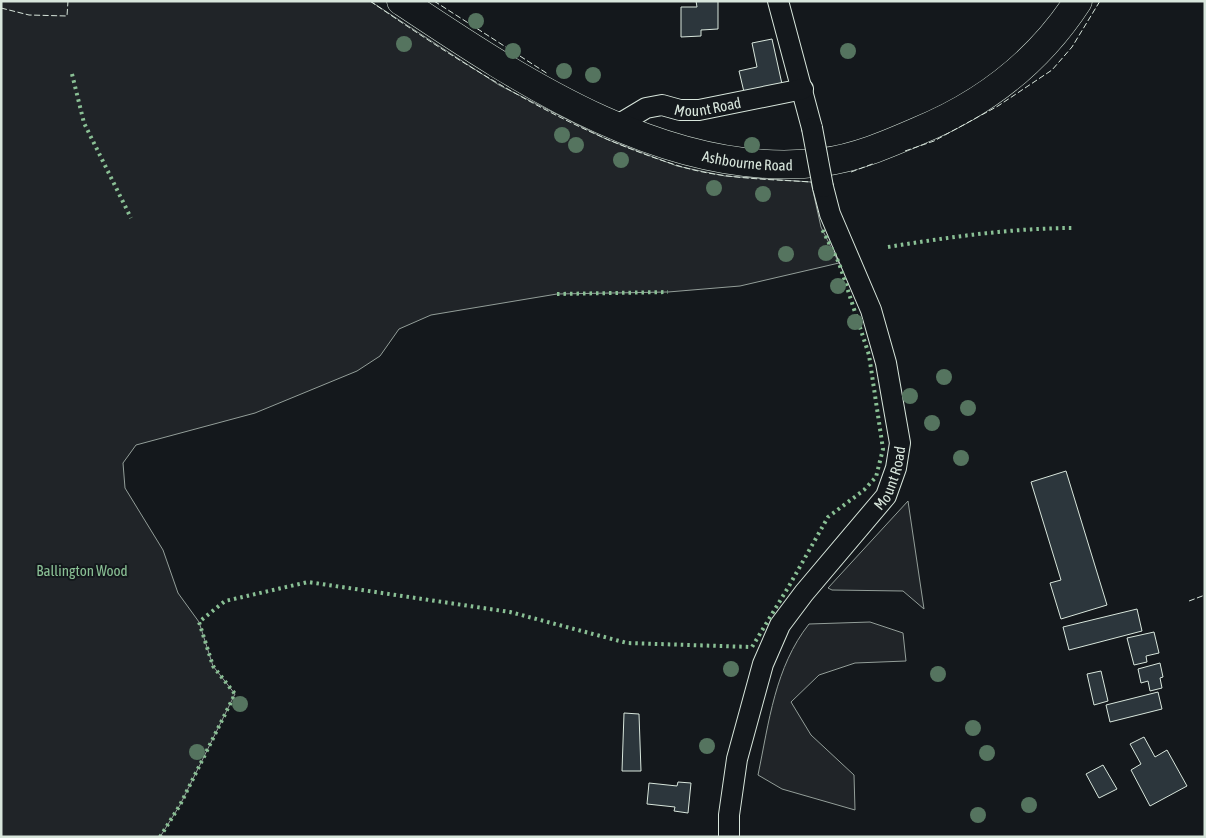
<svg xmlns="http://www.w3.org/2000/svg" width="1206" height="838" viewBox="0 0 1206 838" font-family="'Asap Condensed',sans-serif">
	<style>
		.green { fill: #202428; stroke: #939e99 }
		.building { fill: #2c363c; stroke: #d8e6dc }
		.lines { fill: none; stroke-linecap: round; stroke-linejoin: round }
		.minor-casing { stroke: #d8e6dc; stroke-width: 22 }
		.trunk-casing { stroke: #d8e6dc; stroke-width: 29 }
		.minor { stroke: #14181c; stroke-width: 20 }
		.trunk { stroke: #14181c; stroke-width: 28 }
		.minor-bridge-casing { stroke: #d8e6dc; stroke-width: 22; stroke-linecap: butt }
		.minor-bridge { stroke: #14181c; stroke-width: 20 }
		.hedge { stroke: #8ac095; stroke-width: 4; stroke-dasharray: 2.5 4; stroke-linecap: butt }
		.fence { stroke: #d8e6dc; stroke-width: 1; stroke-dasharray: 6 2.5; stroke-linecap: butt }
		.tree { fill: #55745f }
		.labels { text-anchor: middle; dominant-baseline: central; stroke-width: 4; stroke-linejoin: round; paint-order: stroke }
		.street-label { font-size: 15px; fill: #d8e6dc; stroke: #14181c }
		.park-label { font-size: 15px; fill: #8ac095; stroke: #14181c }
	</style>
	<rect width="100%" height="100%" fill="#14181c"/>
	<g class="green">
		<polygon points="1,1 370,1 499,85 606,139 677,166 725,176 811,182 821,227 839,263 740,286 668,292 557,294 431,315 399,329 380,356 357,371 255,413 136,445 123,463 125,488 163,550 178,593 199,622 213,666 235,694 180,805 160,837 1,837"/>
		<polygon points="908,501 924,609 903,591 832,590 828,588"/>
		<path d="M870 622 903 633 906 661 855 663 819 675 791 702 811 735 854 775 855 810 782 789 758 775C769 722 775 667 809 624Z"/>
	</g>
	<g class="building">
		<polygon points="696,1 718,1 718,29 701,30 701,36 681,37 681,7 697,7"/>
		<polygon points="772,39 782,84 744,92 739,71 757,67 752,43"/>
		<polygon points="1066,471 1107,605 1061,619 1050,583 1061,580 1031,482"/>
		<polygon points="1137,609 1142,631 1069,650 1063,627"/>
		<polygon points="1154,632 1159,653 1146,656 1147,662 1134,665 1127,638"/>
		<polygon points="1160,663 1163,677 1160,678 1162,688 1150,691 1148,681 1141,683 1138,669"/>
		<polygon points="1101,671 1108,701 1094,705 1087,674"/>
		<polygon points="1158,692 1162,709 1110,722 1106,705"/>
		<polygon points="624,713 639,714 641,771 622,771"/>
		<polygon points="1144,737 1155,757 1167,750 1187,786 1150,806 1131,770 1141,764 1130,744"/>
		<polygon points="1103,765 1117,789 1099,798 1086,774"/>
		<polygon points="678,782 691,783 688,813 674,811 675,807 647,804 649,783 677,786"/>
	</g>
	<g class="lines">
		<defs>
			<g id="minor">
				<polyline points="778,1 812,128"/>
				<path id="s1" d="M616 126 646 108 662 105 680 110H699L803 89"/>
				<path id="s2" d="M729 837V815L737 759 763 664 780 625 804 593 886 496 896 468 900 443 886 363 871 310 830 214 823 187"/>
			</g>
			<g id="trunk">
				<path id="s3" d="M401 1C521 81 671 182 823 162 856 158 888 144 918 131 984 104 1039 61 1078 1"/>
			</g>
		</defs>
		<use href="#minor" class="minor-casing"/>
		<use href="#trunk" class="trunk-casing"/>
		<use href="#minor" class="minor"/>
		<use href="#trunk" class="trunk"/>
		<defs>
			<polyline id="minor-bridge" points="812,128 823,187"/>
		</defs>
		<use href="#minor-bridge" class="minor-bridge-casing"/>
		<use href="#minor-bridge" class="minor-bridge"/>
		<g class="hedge">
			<polyline points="72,74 84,123 131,218"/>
			<path d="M888 247C950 237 1012 228 1075 228"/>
			<polyline points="557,294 668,292"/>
			<polyline points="160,837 180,805 235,694 213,666 199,622 225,601 308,582 510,612 627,643 752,647 789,586 828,517 864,490 876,477 883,449 869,355 839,263 821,227"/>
		</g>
		<g class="fence">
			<path d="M370 1C465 66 565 130 676 165 719 179 766 179 811 182"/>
			<polyline points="434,1 548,74"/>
			<polyline points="1,8 29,15 67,16 68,1"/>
			<polyline points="905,151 934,141 998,106 1052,70 1072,47 1100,1"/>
			<polyline points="851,172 875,163"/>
			<polyline points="1189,601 1205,595"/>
		</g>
	</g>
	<g class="tree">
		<circle cx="476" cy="21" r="8"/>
		<circle cx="404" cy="44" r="8"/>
		<circle cx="513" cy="51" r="8"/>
		<circle cx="848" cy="51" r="8"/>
		<circle cx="564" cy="71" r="8"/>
		<circle cx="593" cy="75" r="8"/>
		<circle cx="562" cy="135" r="8"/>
		<circle cx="576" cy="145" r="8"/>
		<circle cx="752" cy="145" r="8"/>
		<circle cx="621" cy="160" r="8"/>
		<circle cx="714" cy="188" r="8"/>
		<circle cx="763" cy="194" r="8"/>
		<circle cx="826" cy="253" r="8"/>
		<circle cx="786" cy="254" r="8"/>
		<circle cx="838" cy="286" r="8"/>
		<circle cx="855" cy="322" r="8"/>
		<circle cx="944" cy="377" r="8"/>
		<circle cx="910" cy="396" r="8"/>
		<circle cx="968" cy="408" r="8"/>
		<circle cx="932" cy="423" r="8"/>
		<circle cx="961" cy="458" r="8"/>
		<circle cx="731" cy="669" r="8"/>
		<circle cx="938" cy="674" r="8"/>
		<circle cx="240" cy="704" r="8"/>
		<circle cx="973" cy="728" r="8"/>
		<circle cx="707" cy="746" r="8"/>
		<circle cx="197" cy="752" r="8"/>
		<circle cx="987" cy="753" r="8"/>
		<circle cx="1029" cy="805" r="8"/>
		<circle cx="978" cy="815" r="8"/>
	</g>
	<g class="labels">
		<g class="street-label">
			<text stroke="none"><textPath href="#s1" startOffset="98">Mount Road</textPath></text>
			<text stroke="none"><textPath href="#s3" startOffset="386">Ashbourne Road</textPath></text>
			<text stroke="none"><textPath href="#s2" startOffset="405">Mount Road</textPath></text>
		</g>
		<g class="park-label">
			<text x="82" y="570">Ballington Wood</text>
		</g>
	</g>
	<rect width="1206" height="838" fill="none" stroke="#d8e6dc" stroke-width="5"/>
</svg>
